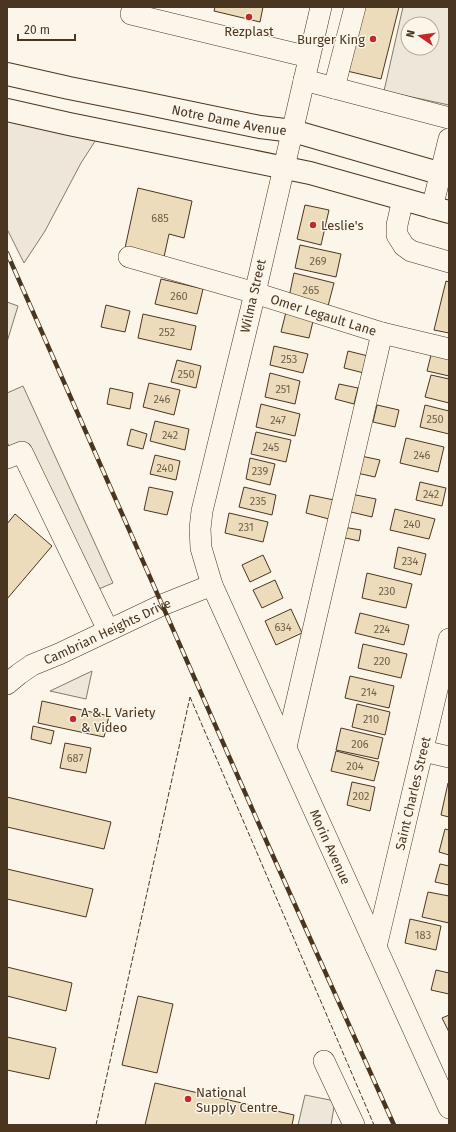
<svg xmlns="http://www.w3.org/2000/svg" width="456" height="1132" viewBox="0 0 456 1132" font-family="'Fira Sans',sans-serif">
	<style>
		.green { fill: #ede6d9; stroke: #887966 }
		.parking { fill: #ede7d9; stroke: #887966; fill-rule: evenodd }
		.building { fill: #ecdcbc; stroke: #4a3520 }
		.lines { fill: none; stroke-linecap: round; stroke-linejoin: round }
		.minor-casing { stroke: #4a3520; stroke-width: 22 }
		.major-casing { stroke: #4a3520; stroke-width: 24 }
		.minor { stroke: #fbf6e9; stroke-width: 21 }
		.major { stroke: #fbf6e9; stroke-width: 22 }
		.rail-casing { stroke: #4a3520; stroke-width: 4.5 }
		.rail { stroke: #fbf6e9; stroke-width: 3; stroke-dasharray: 9; stroke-linecap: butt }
		.fence { stroke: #4a3520; stroke-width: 1; stroke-dasharray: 5 2; stroke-linecap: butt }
		.poi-dot { fill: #c62828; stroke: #fbf6e9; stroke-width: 1.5 }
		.labels { text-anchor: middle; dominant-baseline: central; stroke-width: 3; stroke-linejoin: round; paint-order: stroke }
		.number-label { font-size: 11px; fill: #725f47 }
		.poi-label { font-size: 13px; fill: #4a3520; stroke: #fbf6e9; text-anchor: start }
		.street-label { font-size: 13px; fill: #4a3520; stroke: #fbf6e9 }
	</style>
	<rect width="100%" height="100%" fill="#fbf6e9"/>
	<polygon class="green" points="7,112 101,132 81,163 45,231 24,263 7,229"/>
	<g class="parking">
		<path d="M403 7H449V105L384 91ZM408 24H432V48H408Z"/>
		<polygon points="7,302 18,306 7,342"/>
		<polygon points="23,386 113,583 82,596 7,442 7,393"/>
		<polygon points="92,671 86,699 50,691"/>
		<polygon points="305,1095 335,1101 331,1125 298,1125"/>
	</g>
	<g class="building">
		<polygon points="215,7 263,7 260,22 214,11"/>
		<polygon points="363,7 399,7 381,79 347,71"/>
		<polygon points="138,188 192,201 184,238 169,234 164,257 125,248"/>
		<polygon points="305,205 329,210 321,245 297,239"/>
		<polygon points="300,245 341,254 336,277 295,268"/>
		<polygon points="294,273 334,283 328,306 289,297"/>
		<polygon points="161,279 203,289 197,314 155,304"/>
		<polygon points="446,281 449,282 449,333 434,330"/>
		<polygon points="106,305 130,311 125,332 101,327"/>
		<polygon points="286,312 314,317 309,338 281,332"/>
		<polygon points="143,314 196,326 191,350 138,338"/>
		<polygon points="274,346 308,354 303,373 270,365"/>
		<polygon points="348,351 372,357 368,374 344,368"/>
		<polygon points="432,351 449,355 449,376 427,371"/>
		<polygon points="177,360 201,366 196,388 171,382"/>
		<polygon points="270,373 300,381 295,404 265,397"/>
		<polygon points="431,375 449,379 449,403 425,397"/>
		<polygon points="149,383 180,390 174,415 143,407"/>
		<polygon points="339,384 358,388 354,404 335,399"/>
		<polygon points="110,388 133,393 130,409 107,404"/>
		<polygon points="261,404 300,414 295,436 256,427"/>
		<polygon points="377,405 399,410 395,427 373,422"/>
		<polygon points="425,405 449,411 449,434 420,427"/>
		<polygon points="155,421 189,429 185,450 150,441"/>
		<polygon points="131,429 147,434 143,449 127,445"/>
		<polygon points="256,432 291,440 286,462 251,454"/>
		<polygon points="406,438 444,447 438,472 400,463"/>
		<polygon points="155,455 180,461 176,480 150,474"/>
		<polygon points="361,456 380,460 375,477 357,473"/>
		<polygon points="250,458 275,464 270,485 246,479"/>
		<polygon points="420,482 446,488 442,506 416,500"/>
		<polygon points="149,487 173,492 167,515 144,510"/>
		<polygon points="244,487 276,495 272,515 239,507"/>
		<polygon points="351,494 376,499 372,517 347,511"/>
		<polygon points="310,495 334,500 329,519 306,513"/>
		<polygon points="395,509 435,519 429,539 390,530"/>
		<polygon points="229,513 268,522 263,542 225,533"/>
		<polygon points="15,514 52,546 7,599 7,524"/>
		<polygon points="343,527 361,530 359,541 341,537"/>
		<polygon points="398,547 426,554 421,575 394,568"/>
		<polygon points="263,555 271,572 250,582 242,565"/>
		<polygon points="367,573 412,584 406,608 362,598"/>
		<polygon points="275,580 283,598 262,608 253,590"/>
		<polygon points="291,609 302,633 276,645 265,621"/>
		<polygon points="360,613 409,625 404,645 355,633"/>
		<polygon points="363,644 407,654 401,678 358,668"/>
		<polygon points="350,676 394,686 389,708 345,698"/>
		<polygon points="42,701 109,716 104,737 38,723"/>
		<polygon points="357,704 390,712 385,735 352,727"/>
		<polygon points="33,726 54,731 51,744 31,739"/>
		<polygon points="341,728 383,738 378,759 336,750"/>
		<polygon points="65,743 91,748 86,773 60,768"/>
		<polygon points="336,751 379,762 374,781 331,771"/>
		<polygon points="352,782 375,787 370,811 347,805"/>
		<polygon points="448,783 449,784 449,817 441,815"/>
		<polygon points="7,797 111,822 104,849 7,827"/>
		<polygon points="445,829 449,830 449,855 439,852"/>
		<polygon points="440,864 449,866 449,885 435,882"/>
		<polygon points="7,869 93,889 86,917 7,899"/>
		<polygon points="428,892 449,896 449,923 422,917"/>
		<polygon points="410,919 441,926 436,950 405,943"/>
		<polygon points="7,967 72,983 66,1011 7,996"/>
		<polygon points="436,970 449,973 449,994 431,990"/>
		<polygon points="138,996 173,1004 157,1073 122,1065"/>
		<polygon points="449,1015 449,1032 442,1018"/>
		<polygon points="7,1037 56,1048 49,1079 7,1070"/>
		<polygon points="155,1083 294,1115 292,1125 145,1125"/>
	</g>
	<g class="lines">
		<defs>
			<g id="minor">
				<path id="s1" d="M321 7 255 293 202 511 200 529 201 548 212 585 449 1108"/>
				<polyline points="131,14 309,57"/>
				<polyline points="304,80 449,118"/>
				<polyline points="334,88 355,7"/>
				<polyline points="403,199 397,225 397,235 404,246 411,251 449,262"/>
				<polyline points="432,208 449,139"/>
				<path id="s2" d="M129 257 255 293 382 333 449 349"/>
				<polyline points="7,458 22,452 108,630"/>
				<path id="s3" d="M7 684 19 674 32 665 59 654 162 605 212 585"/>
				<polyline points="286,747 382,333"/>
				<polyline points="423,751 449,757"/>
				<path id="s4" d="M376 947 449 639"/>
				<polyline points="324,1061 354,1125"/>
			</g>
			<g id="major">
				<path id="s5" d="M7 74 69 88 144 103 260 127 293 131 449 176"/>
				<polyline points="7,110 69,124 310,173 449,212"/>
			</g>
		</defs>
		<use href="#minor" class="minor-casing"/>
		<use href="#major" class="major-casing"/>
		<use href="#minor" class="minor"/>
		<use href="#major" class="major"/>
		<defs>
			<polyline id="rail" points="7,253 269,847 394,1125"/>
		</defs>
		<use href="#rail" class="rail-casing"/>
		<use href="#rail" class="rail"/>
		<g class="fence">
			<polyline points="190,697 374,1125"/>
			<polyline points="96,1125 190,697"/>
		</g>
	</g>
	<g class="poi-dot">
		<circle cx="249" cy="17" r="4"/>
		<circle cx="373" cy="39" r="4"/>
		<circle cx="313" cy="225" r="4"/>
		<circle cx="73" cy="719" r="4"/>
		<circle cx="188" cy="1099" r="4"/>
	</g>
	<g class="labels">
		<g class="number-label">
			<text x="160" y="218">685</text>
			<text x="318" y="261">269</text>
			<text x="311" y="290">265</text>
			<text x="179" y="296">260</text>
			<text x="167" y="332">252</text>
			<text x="289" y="359">253</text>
			<text x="186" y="374">250</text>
			<text x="283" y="389">251</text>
			<text x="162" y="399">246</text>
			<text x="435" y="419">250</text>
			<text x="278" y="420">247</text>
			<text x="170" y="435">242</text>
			<text x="271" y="447">245</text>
			<text x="422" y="455">246</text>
			<text x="165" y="468">240</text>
			<text x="260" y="471">239</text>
			<text x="431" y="494">242</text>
			<text x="258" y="501">235</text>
			<text x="412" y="524">240</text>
			<text x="246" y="527">231</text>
			<text x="410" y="561">234</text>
			<text x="387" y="591">230</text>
			<text x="283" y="627">634</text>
			<text x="382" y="629">224</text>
			<text x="382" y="661">220</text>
			<text x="369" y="692">214</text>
			<text x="371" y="719">210</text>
			<text x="360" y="744">206</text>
			<text x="75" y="758">687</text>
			<text x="355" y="766">204</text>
			<text x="361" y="796">202</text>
			<text x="423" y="935">183</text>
		</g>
		<g class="poi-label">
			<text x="249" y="31" text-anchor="middle">Rezplast</text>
			<text x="365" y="39" text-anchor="end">Burger King</text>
			<text x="321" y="225">Leslie's</text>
			<text x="81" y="712">A &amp; L Variety<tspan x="81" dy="15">&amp; Video</tspan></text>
			<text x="196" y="1092">National<tspan x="196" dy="15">Supply Centre</tspan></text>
		</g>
		<g class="street-label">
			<text stroke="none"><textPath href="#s5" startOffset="227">Notre Dame Avenue</textPath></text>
			<text transform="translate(253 296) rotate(-77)">Wilma Street</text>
			<text stroke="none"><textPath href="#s2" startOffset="203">Omer Legault Lane</textPath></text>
			<text stroke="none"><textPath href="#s3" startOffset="114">Cambrian Heights Drive</textPath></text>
			<text stroke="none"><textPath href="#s4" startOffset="158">Saint Charles Street</textPath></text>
			<text stroke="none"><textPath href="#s1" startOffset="881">Morin Avenue</textPath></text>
		</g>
	</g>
	<rect width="456" height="1132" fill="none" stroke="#4a3520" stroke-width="16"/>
	<g transform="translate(420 36) rotate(283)"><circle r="19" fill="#fbf6e9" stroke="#b4a999"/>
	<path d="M0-3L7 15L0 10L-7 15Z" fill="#c62828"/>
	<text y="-6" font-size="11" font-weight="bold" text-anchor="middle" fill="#4a3520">N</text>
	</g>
	<path d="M18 34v6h57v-6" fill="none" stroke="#4a3520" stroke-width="2"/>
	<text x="24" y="34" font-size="12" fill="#4a3520" stroke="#fbf6e9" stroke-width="3" paint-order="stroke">20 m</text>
</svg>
